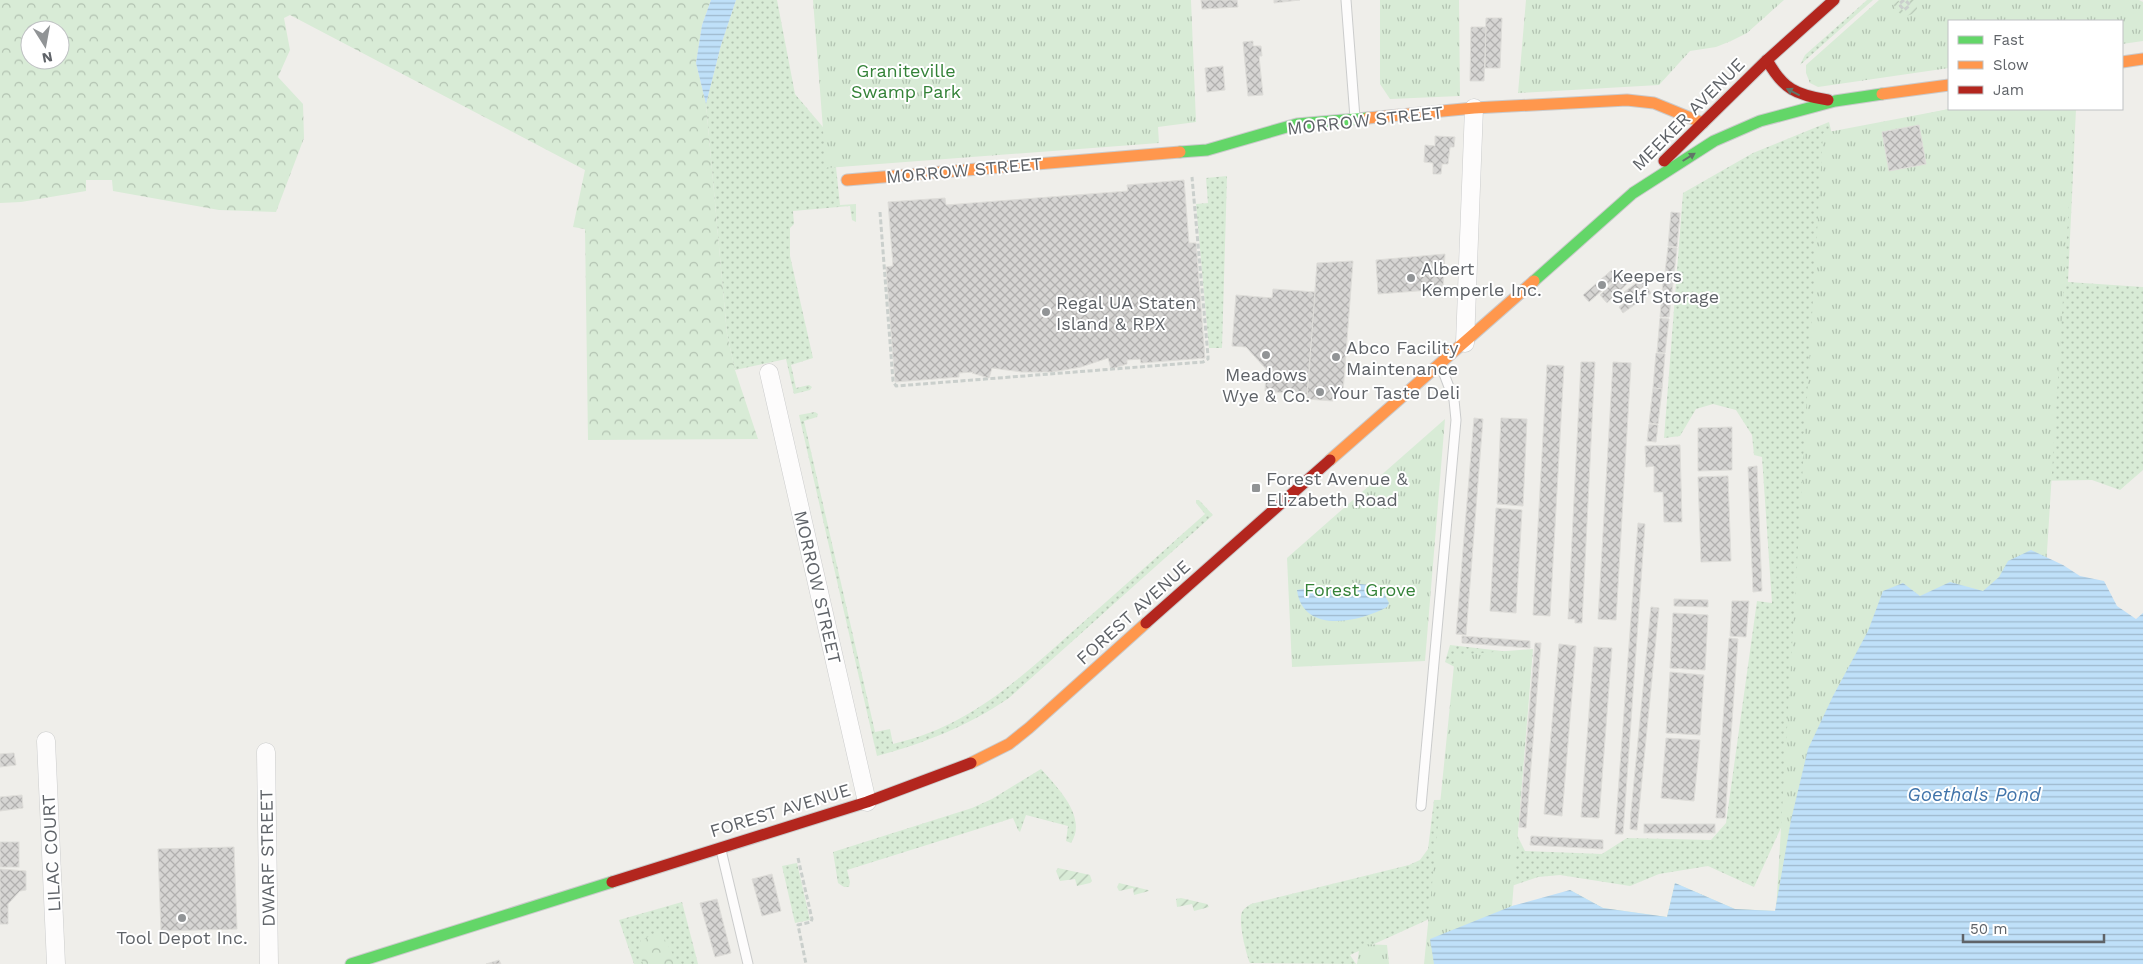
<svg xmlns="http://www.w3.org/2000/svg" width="2143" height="964" viewBox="0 0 2143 964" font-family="'Work Sans',sans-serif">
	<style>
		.grass { fill: url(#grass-dots) }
		.forest { fill: url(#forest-crowns); fill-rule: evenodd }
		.park { fill: url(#park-tufts) }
		.garden { fill: url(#garden-furrows) }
		.water { fill: url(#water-rules) }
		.building { fill: url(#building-cross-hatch); stroke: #deddd9 }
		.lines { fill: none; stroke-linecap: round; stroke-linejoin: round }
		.lane-casing { stroke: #cbcccc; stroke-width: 11 }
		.street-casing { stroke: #cbcccc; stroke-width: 19 }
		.fast-casing { stroke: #cacacb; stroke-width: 13 }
		.slow-casing { stroke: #cacacb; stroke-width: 13 }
		.jam-casing { stroke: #cacacb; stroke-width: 13 }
		.path { stroke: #cacfcc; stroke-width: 3; stroke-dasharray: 5 2.5; stroke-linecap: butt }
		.lane { stroke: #fdfcfc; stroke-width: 9 }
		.street { stroke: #fdfcfc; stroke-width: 18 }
		.fast { stroke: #63d668; stroke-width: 11 }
		.slow { stroke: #ff974d; stroke-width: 11 }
		.jam { stroke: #b3261e; stroke-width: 11 }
		.oneway { fill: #607468 }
		.poi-dot { fill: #919496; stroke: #fff; stroke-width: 2 }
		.labels { text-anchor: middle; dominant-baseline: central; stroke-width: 4; stroke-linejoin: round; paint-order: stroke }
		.park-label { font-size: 18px; fill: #348238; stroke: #fff }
		.street-label { font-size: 18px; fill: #5f6368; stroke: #fff }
		.poi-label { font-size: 18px; fill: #5f6368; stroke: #fff; text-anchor: start }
		.water-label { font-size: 19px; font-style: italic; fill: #4174aa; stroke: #fff }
	</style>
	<defs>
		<pattern id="grass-dots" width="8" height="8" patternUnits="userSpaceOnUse" patternTransform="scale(1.25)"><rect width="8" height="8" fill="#d8ebd6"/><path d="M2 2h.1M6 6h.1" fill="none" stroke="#b2c2b1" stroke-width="1.8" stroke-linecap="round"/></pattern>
		<pattern id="forest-crowns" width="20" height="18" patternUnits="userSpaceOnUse" patternTransform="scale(1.25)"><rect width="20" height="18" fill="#d8ebd6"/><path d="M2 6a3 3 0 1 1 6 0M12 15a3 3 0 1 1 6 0" fill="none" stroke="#b2c2b1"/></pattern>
		<pattern id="park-tufts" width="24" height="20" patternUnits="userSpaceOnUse" patternTransform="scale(1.25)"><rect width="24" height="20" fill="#d8ebd6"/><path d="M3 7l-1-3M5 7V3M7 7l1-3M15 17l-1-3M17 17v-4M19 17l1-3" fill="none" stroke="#b2c2b1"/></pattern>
		<pattern id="garden-furrows" width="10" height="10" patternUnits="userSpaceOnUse" patternTransform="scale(1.25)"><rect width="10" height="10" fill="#d8ebd6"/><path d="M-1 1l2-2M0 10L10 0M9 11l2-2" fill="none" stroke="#b2c2b1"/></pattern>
		<pattern id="water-rules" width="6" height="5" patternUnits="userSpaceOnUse" patternTransform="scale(1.25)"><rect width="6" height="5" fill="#bfe0f9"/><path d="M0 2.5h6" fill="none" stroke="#9eb9cd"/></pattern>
		<pattern id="building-cross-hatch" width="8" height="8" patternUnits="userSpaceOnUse" patternTransform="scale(1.25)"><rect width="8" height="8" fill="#d6d5d3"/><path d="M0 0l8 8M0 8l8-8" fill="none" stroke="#b1b0af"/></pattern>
	</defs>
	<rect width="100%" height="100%" fill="#efeeea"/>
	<g class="grass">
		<polygon points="736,0 777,0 795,94 855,165 836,167 840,205 856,204 856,222 852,220 850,206 793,211 794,224 790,228 790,256 813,358 791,365 796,388 809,385 812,387 810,390 794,394 786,359 735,370 727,334 706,104 721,45"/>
		<polygon points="1867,0 1873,0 1800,65 1805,55"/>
		<path d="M1949 109H2076L2068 282 2143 287V470L2120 490 2092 480 2030 481 1789 810 1754 887 1708 866 1659 874 1630 886 1560 875 1538 877 1471 900 1350 955 1356 964 1250 963C1246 954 1238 921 1242 912 1244 908 1248 906 1251 904L1409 865 1420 860 1428 849 1434 800 1482 799 1469 674 1445 662 1450 645 1528 654 1508 817 1525 851 1602 854 1627 838 1711 840 1726 823 1757 601 1772 603 1762 457 1754 455 1752 435 1736 410 1713 404 1696 409 1680 436 1664 438 1683 193 1753 153 1829 122 1832 134Z"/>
		<polygon points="1227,176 1222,348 1209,348 1196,204 1208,203 1206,178"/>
		<path d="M815 412 818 414 817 417 804 421 870 710 875 732 890 729 893 744C972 726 1022 676 1080 625 1122 588 1163 551 1205 514L1196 503V500H1199L1213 515 1009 698C968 726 925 743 877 756L799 415Z"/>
		<path d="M1041 769C1057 787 1088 817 1071 843L1066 841 1068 826 1026 815 1020 832 1018 830 1013 818 847 870 850 882 849 887H844L838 883 833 852 972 808 992 799Z"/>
		<polygon points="797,863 810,920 795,923 782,866"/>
		<polygon points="682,902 698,964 634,964 619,920"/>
	</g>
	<g class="forest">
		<path d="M0 0H711L702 25 696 63 706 104 727 334 735 370 758 439 588 440 585 229 573 227 585 170 290 15 284 18 290 50 278 77 303 104 304 138 276 212 219 210 113 191 112 180H86V191L21 202 0 203ZM30 30H60V60H30Z"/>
		<polygon points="660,931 678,964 643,964 641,958 640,941"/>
	</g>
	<g class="park">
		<polygon points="813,0 1191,0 1196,122 1158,127 1159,143 826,168"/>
		<polygon points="1380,0 1459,0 1460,96 1390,99 1380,84"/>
		<polygon points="1526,0 1784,0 1747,33 1731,41 1716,47 1690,51 1659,85 1518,93"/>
		<polygon points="1879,0 2139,0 2143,2 2143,41 2122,44 2122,21 1949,21 1949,68 1818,87 1810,83 1806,73 1806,65"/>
		<polygon points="1949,109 2075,109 2039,678 2143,964 1424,964 1455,655 1533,649 1512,906 1561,896 1570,890 1603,908 1667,917 1675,883 1735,909 1776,911 1823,133"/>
		<polygon points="1445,419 1425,661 1292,667 1287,558"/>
		<polygon points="1360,944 1387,945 1389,964 1357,964"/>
	</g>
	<g class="garden">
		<polygon points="1892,0 1898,0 1899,2 1897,4 1904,12 1912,5 1908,0 1916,0 1917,9 1912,14 1904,17 1896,10"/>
		<polygon points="1058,868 1090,875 1092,881 1090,883 1077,886 1075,879 1060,881 1056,871"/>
		<polygon points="1119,883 1148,890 1149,891 1134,895 1133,888 1119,891 1117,887"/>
		<polygon points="1181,898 1207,904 1209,907 1194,911 1192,904 1177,907 1176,899"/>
	</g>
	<g class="water">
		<polygon points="711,0 736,0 721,45 706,104 696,63 702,25"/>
		<polygon points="2031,550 2063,565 2080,576 2104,581 2117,606 2136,619 2143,613 2143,964 1434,964 1430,939 1512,906 1570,890 1603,908 1667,917 1675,883 1735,909 1775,911 1791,820 1808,749 1833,696 1868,631 1883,591 1903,583 1920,596 1950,582 1983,591 1999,577 2008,561"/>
		<path d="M1360 584 1380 586 1389 603 1387 607C1360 622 1303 635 1297 590L1323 586 1342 593Z"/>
	</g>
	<g class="building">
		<polygon points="1201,0 1237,0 1238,7 1202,9"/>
		<polygon points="1274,0 1300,0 1274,3"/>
		<polygon points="1486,18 1502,18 1500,68 1485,68"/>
		<polygon points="1471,27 1486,27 1484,81 1470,81"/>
		<polygon points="1253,41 1253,46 1261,46 1262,56 1259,56 1263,95 1248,96 1243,42"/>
		<polygon points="1223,66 1225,90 1207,92 1205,68"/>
		<polygon points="1919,125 1926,164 1889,171 1882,132"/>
		<polygon points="1435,136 1455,137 1454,147 1450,147 1448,164 1442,164 1441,174 1433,174 1433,163 1424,162 1425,145 1435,146"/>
		<polygon points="1184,180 1189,243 1196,243 1205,358 1141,363 1140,359 1127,360 1127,364 1111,369 1108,358 1081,367 1052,372 1022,372 992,368 989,378 972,373 973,372 959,373 959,377 895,382 886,267 893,266 888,202 945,198 946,205 1128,191 1127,185"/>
		<polygon points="1671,212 1680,213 1677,247 1668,246"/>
		<polygon points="1668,247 1677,248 1673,282 1664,281"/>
		<polygon points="1445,254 1443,289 1378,294 1376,260"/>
		<polygon points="1353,261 1343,392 1333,401 1307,399 1317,263"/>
		<polygon points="1614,268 1620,275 1589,302 1583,295"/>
		<polygon points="1623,273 1630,281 1607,303 1600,295"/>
		<polygon points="1643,278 1647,284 1620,304 1616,298"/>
		<polygon points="1663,282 1673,283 1669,317 1660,317"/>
		<polygon points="1647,287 1651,293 1623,313 1619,307"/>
		<polygon points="1273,289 1315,292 1307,395 1265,391 1266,369 1246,347 1232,346 1236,295 1272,298"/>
		<polygon points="1660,318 1669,319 1665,353 1657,352"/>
		<polygon points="1656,353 1665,354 1662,389 1653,388"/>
		<polygon points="1581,362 1595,362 1582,623 1575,623 1575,619 1568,619"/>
		<polygon points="1613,362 1631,363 1616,620 1598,619"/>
		<polygon points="1547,365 1564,366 1550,616 1533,615"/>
		<polygon points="1653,388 1662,389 1658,424 1649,423"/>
		<polygon points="1474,418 1483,419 1466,635 1456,634"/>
		<polygon points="1501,418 1527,419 1523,506 1497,504"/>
		<polygon points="1649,424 1658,425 1656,442 1647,441"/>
		<polygon points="1732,427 1732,470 1698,471 1698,428"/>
		<polygon points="1680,445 1682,522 1664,522 1663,492 1654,492 1654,466 1646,467 1645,446"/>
		<polygon points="1757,466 1762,591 1753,592 1748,467"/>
		<polygon points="1728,476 1731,561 1701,562 1698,477"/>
		<polygon points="1496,508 1522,510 1516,613 1490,611"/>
		<polygon points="1638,523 1645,524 1623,834 1615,834"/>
		<polygon points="1674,599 1708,600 1708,607 1674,606"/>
		<polygon points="1732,601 1749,601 1746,637 1730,636"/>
		<polygon points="1651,607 1659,608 1637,830 1630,829 1631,812"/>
		<polygon points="1673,613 1708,615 1705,670 1670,668"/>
		<polygon points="1462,636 1530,641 1530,648 1462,643"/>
		<polygon points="1729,638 1738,639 1725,818 1716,818"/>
		<polygon points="1535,643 1541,643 1526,828 1519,827"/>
		<polygon points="1559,644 1576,646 1562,816 1544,814"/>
		<polygon points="1594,647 1612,648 1599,818 1581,817"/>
		<polygon points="1670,672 1704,675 1700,735 1666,733"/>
		<polygon points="1666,738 1700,740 1694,801 1661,798"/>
		<polygon points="14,753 16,765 0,767 0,754"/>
		<polygon points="22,795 23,808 0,811 0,797"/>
		<rect x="1644" y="824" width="71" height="9"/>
		<polygon points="1531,836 1603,840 1603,849 1530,845"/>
		<rect x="0" y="842" width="19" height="25"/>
		<polygon points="234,847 237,929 161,931 158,849"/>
		<polygon points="0,869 26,871 26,890 20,891 8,904 8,924 0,924"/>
		<polygon points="772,874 781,911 762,916 752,879"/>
		<polygon points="717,899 731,953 715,957 700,903"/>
		<polygon points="499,960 501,964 486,964"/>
	</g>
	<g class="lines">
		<defs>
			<g id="lane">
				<polyline points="1346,0 1355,118"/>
				<polyline points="1421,806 1456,420 1454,400 1441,366"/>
				<polyline points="721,850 748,964"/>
			</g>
			<g id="street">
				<polyline points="1465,343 1474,108"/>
				<polyline points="769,373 867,802"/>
				<polyline points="46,741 56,964"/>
				<polyline points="266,752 269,964"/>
			</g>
			<g id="fast">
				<polyline points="1180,152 1207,150 1297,124 1368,118"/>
				<polyline points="1534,281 1633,193 1714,141 1760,121 1835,101 1882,94"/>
				<polyline points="351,964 612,882"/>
			</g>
			<g id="slow">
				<polyline points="2122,62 2143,59"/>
				<polyline points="1882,94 1949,85"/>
				<polyline points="1368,118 1474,108 1627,100 1654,103 1703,123"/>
				<polyline points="847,180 1180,152"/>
				<polyline points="1330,460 1534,281"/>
				<polyline points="971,763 1009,744 1029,728 1146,623"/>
			</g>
			<g id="jam">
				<path d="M1767 60C1783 89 1796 95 1828 100"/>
				<polyline points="1664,161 1767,60 1834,0"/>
				<polyline points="1146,623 1330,460"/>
				<polyline points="612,882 867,802 971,763"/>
			</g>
		</defs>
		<use href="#lane" class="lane-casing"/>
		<use href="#street" class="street-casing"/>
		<use href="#fast" class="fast-casing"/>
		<use href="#slow" class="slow-casing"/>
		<use href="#jam" class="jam-casing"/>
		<g class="path">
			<polyline points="1904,0 1899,4 1904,10 1910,5 1905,0"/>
			<polyline points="880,212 893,381 896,386 1203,362 1208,359 1208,356 1192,177"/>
			<polyline points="798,858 812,919 811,922 798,925 806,964"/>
		</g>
		<use href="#lane" class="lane"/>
		<use href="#street" class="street"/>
		<use href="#fast" class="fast"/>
		<use href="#slow" class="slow"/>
		<use href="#jam" class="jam"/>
	</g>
	<defs><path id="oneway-solid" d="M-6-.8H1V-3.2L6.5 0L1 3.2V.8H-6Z" transform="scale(1.25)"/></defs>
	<g class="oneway">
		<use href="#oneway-solid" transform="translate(1793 92) rotate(-153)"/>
		<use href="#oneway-solid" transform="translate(1689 157) rotate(-32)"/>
	</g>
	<g class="poi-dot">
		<circle cx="1411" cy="278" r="5"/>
		<circle cx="1602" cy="285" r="5"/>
		<circle cx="1046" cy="312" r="5"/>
		<circle cx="1266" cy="355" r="5"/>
		<circle cx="1336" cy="357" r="5"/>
		<circle cx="1320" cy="392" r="5"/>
		<rect x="1251" y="483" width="10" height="10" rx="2.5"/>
		<circle cx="182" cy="918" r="5"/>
	</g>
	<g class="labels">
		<g class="park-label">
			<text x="906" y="70">Graniteville<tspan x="906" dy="21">Swamp Park</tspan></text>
			<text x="1360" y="589">Forest Grove</text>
		</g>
		<g class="street-label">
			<text transform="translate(1688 114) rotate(-45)">MEEKER AVENUE</text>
			<text transform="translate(1365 120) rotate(-6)">MORROW STREET</text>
			<text transform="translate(964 170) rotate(-5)">MORROW STREET</text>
			<text transform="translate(818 587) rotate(77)">MORROW STREET</text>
			<text transform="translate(1133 612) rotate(-42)">FOREST AVENUE</text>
			<text transform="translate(780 810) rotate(-17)">FOREST AVENUE</text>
			<text transform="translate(51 853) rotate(-93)">LILAC COURT</text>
			<text transform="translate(267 858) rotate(-91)">DWARF STREET</text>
		</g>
		<g class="poi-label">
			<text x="1421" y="268">Albert<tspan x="1421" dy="21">Kemperle Inc.</tspan></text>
			<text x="1612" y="275">Keepers<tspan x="1612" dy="21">Self Storage</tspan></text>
			<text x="1056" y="302">Regal UA Staten<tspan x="1056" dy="21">Island &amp; RPX</tspan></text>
			<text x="1346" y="347">Abco Facility<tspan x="1346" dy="21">Maintenance</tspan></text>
			<text x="1266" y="374" text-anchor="middle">Meadows<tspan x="1266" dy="21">Wye &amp; Co.</tspan></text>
			<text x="1330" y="392">Your Taste Deli</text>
			<text x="1266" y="478">Forest Avenue &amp;<tspan x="1266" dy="21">Elizabeth Road</tspan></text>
			<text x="182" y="937" text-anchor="middle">Tool Depot Inc.</text>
		</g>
		<g class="water-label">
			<text x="1974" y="794">Goethals Pond</text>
		</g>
	</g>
	<rect x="1948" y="20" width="175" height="90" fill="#ffffff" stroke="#bfc1c3"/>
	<rect x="1958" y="36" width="25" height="8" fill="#63d668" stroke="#bfc1c3"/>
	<text x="1993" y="45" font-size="15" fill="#5f6368">Fast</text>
	<rect x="1958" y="61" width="25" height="8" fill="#ff974d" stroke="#bfc1c3"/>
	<text x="1993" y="70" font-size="15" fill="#5f6368">Slow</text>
	<rect x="1958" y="86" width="25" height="8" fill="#b3261e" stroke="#bfc1c3"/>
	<text x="1993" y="95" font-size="15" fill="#5f6368">Jam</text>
	<g transform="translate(45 45) rotate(169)"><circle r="24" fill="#ffffff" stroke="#bfc1c3"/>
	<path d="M0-4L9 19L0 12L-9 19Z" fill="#919496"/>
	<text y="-8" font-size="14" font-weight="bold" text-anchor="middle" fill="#5f6368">N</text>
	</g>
	<path d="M1963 934v8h141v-8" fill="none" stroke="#5f6368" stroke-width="2.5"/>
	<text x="1970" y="934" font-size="15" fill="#5f6368" stroke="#ffffff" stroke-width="4" paint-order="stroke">50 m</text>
</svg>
